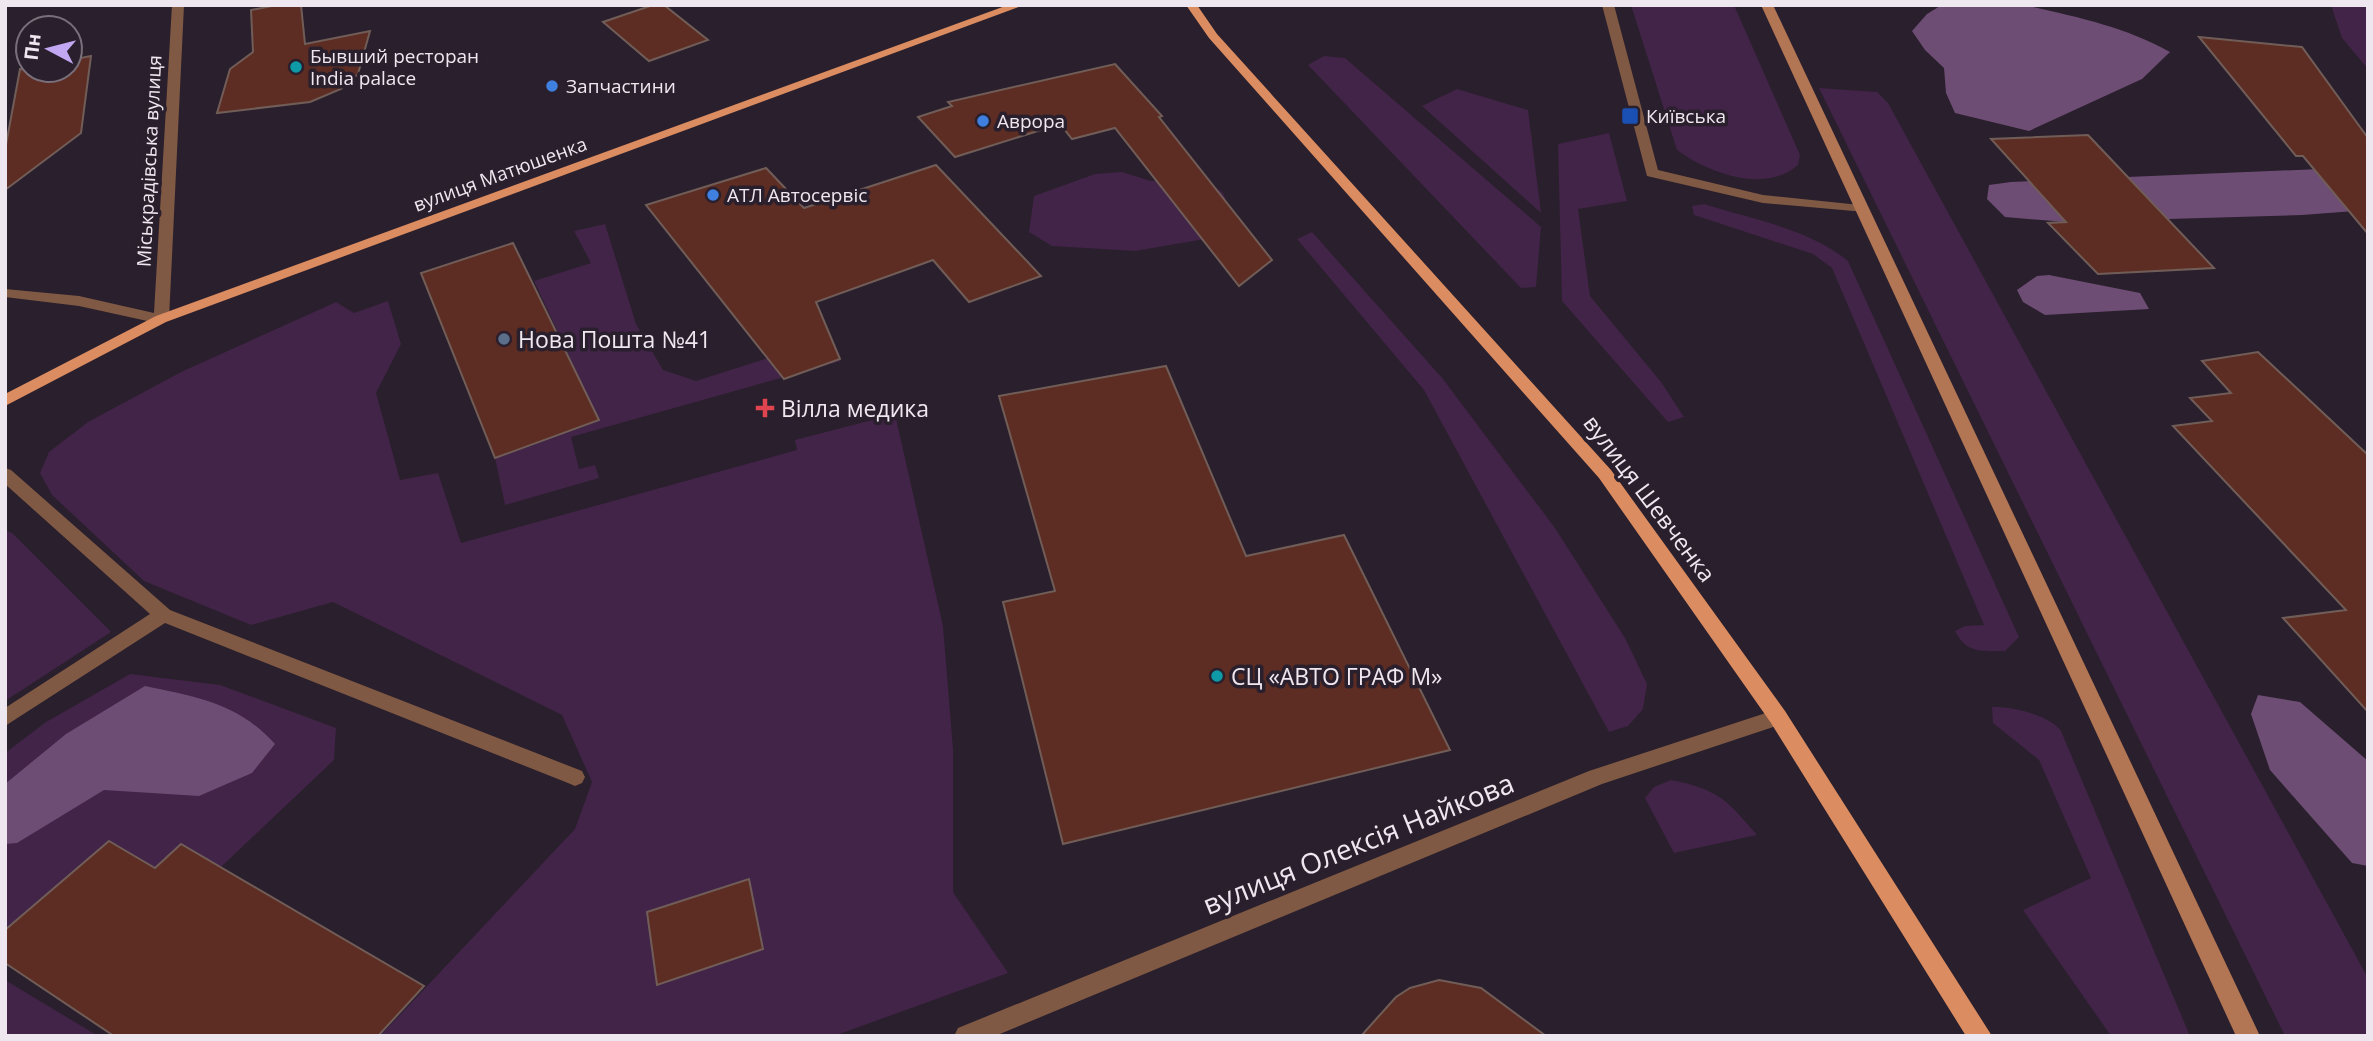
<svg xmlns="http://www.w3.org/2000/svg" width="2373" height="1041" viewBox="0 0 2373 1041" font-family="'Open Sans',sans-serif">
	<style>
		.green { fill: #412447 }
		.forest { fill: #6d4d74 }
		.building { fill: #5d2d23; stroke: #715d58; stroke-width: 2 }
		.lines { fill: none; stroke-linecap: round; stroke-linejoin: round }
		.service { fill: #7f5944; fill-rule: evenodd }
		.minor { fill: #7f5944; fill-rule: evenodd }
		.secondary { fill: #b37655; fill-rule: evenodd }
		.primary { fill: #db8c61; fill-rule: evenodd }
		.culture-dot { fill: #0f9aa8; stroke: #2a1f2c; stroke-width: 2.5 }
		.shop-dot { fill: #3f7fe0; stroke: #2a1f2c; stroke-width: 2.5 }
		.transit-dot { fill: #1a4fb4; stroke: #2a1f2c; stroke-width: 2.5 }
		.service-dot { fill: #5c6f8a; stroke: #2a1f2c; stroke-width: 2.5 }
		.health-dot { fill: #e0444e; stroke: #2a1f2c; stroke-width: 2.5 }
		.labels { text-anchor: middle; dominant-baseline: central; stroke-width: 7; stroke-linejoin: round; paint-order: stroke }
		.far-poi-label { font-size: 19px; fill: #efe7f0; stroke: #2a1f2c; text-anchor: start }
		.far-street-label { font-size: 19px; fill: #efe7f0; stroke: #2a1f2c }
		.poi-label { font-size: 23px; fill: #efe7f0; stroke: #2a1f2c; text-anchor: start }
		.street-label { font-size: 23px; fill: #efe7f0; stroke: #2a1f2c }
		.near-street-label { font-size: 28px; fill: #efe7f0; stroke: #2a1f2c }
	</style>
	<rect width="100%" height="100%" fill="#2a1f2c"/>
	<g class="green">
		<path d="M1631 5H1734L1800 155 1798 165C1765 194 1708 173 1677 150Z"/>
		<polygon points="2331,5 2368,5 2368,69 2342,38"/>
		<polygon points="1324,56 1345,58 1541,227 1536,287 1521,288 1308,65"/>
		<polygon points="1819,88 1877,92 1888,103 2368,978 2368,1036 2285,1036"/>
		<polygon points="1457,89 1528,110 1541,213 1422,106"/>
		<polygon points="1609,133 1627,201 1578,209 1590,296 1661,382 1684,417 1668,422 1562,301 1558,144"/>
		<polygon points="1122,172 1151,181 1206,180 1223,193 1240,233 1135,251 1052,246 1029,232 1034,196 1095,174"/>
		<path d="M1704 204C1751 219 1810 229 1848 261L2019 637 2005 651C1981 651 1967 654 1955 631L1965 626 1984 625 1832 268 1813 254 1694 215 1692 206Z"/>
		<polygon points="605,224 636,324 663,370 696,381 821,341 841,361 571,437 579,469 595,465 599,478 505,505 495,458 599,420 534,281 591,263 574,231"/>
		<polygon points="1312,232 1443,379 1555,528 1625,638 1647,684 1643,709 1628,726 1609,732 1424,390 1297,239"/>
		<polygon points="388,301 401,344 376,393 400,480 438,473 461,543 797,450 795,440 895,414 943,626 953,749 953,892 1008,973 834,1036 380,1036 575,829 592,782 562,715 333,602 251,625 144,581 52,495 40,473 49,452 88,422 181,372 336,302 354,313"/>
		<polygon points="5,530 12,533 111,632 5,701"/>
		<polygon points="130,674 220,685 336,728 334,760 221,867 181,844 155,868 109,841 5,930 5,753 46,722"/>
		<path d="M1992 707C2011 706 2050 715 2061 731L2190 1036H2111L2023 910 2091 878 2039 760 1993 723Z"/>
		<path d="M1671 780C1718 789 1727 800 1757 835L1674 853 1645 798 1654 787Z"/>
		<polygon points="5,980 98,1036 5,1036"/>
	</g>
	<g class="forest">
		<path d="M2024 5C2073 16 2126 27 2170 52L2142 79 2029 131 1955 113 1946 93 1944 68 1925 50 1912 31 1927 14 1940 6Z"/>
		<polygon points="2368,167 2368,210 2302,215 2066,222 2005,217 1987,199 1989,185 2011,182"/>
		<polygon points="2049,275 2140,293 2149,309 2045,315 2023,302 2017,290 2037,276"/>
		<path d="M145 686C197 697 238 703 275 744L252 773 199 796 104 790 17 843 5 844V784L66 734Z"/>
		<polygon points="2258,695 2300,702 2368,761 2368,866 2352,863 2270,770 2251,714"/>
	</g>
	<g class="building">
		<polygon points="277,5 301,5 305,44 370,31 358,74 341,89 310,102 217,113 230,69 253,52 251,10"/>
		<polygon points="653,5 664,5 708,40 649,61 603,22"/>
		<polygon points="2199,37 2302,47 2368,138 2368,234 2303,156 2296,156"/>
		<polygon points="91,56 81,133 5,190 5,150 20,69 70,70 70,60"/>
		<polygon points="1115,64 1162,116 1159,117 1272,260 1239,286 1115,128 1072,139 1060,124 955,157 918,117 952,106 948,102"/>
		<polygon points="2088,135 2214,268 2098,274 2048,223 2066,222 1991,139"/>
		<polygon points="936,165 1041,276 969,302 933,260 816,302 840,359 784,379 646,205 766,168 804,208"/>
		<polygon points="513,243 599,420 495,458 421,273"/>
		<polygon points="2258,352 2368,455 2368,712 2283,618 2346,610 2173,426 2212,421 2190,398 2231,393 2202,361"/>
		<polygon points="1166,366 1246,556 1344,535 1450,750 1063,844 1003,602 1055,591 999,396"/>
		<polygon points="109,841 155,868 181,844 424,986 378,1036 114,1036 5,963 5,930"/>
		<polygon points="749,879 763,949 657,985 647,912"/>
		<polygon points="1439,980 1481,988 1546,1036 1361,1036 1396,997 1410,988"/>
	</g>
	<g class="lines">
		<g class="service">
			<polygon points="1602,5 1614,5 1658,170 1763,195 1860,205 1867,209 1865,212 1763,203 1647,176"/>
			<polygon points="5,468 11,470 170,610 582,771 585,777 582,783 575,786 568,783 165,623 5,726 5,708 150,614 5,484"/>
		</g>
		<g class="minor">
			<polygon points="172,5 184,5 169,319 161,324 79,306 5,297 5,289 79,296 154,313"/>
			<polygon points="1778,709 1785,711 1788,717 1785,723 1602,784 995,1036 954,1036 958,1028 1589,771"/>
		</g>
		<polygon class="secondary" points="1761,5 1773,5 2260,1036 2236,1036"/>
		<g class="primary">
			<polygon points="1008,5 1024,5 166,322 5,406 5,394 156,316"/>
			<polygon points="1186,5 1197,5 1217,34 1611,470 1785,711 1992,1036 1966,1036 1771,723 1599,478 1209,38"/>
		</g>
	</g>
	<g class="culture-dot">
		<circle cx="296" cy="67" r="7"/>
		<circle cx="1217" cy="676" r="7"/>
	</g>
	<g class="shop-dot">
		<circle cx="552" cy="86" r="7"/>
		<circle cx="983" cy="121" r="7"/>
		<circle cx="713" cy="195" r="7"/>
	</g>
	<rect class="transit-dot" x="1621" y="107" width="18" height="18" rx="3.5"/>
	<circle class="service-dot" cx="504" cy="339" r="7"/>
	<path class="health-dot" d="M761.5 397.5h7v7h7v7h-7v7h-7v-7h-7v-7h7z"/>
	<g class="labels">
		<g class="far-poi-label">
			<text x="310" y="56">Бывший ресторан<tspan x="310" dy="22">India palace</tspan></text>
			<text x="566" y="86">Запчастини</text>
			<text x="1646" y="116">Київська</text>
			<text x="997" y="121">Аврора</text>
			<text x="727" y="195">АТЛ Автосервіс</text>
		</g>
		<g class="far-street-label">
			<text transform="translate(149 161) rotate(-87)">Міськрадівська вулиця</text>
			<text transform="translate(500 174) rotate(-20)">вулиця Матюшенка</text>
		</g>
		<g class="poi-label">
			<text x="518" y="339">Нова Пошта №41</text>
			<text x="781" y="408">Вілла медика</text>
			<text x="1231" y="676">СЦ «АВТО ГРАФ М»</text>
		</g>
		<g class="street-label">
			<text transform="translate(1650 498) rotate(53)">вулиця Шевченка</text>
		</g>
		<g class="near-street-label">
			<text transform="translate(1358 843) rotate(-22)">вулиця Олексія Найкова</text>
		</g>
	</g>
	<rect width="2373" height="1041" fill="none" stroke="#efe7f0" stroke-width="14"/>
	<g transform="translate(49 49) rotate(277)"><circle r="33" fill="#2a1f2c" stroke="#796f7a" stroke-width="2"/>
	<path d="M0-5L12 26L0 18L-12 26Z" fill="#c2a7f2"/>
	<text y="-10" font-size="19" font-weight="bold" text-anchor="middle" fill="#efe7f0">Пн</text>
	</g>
</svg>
